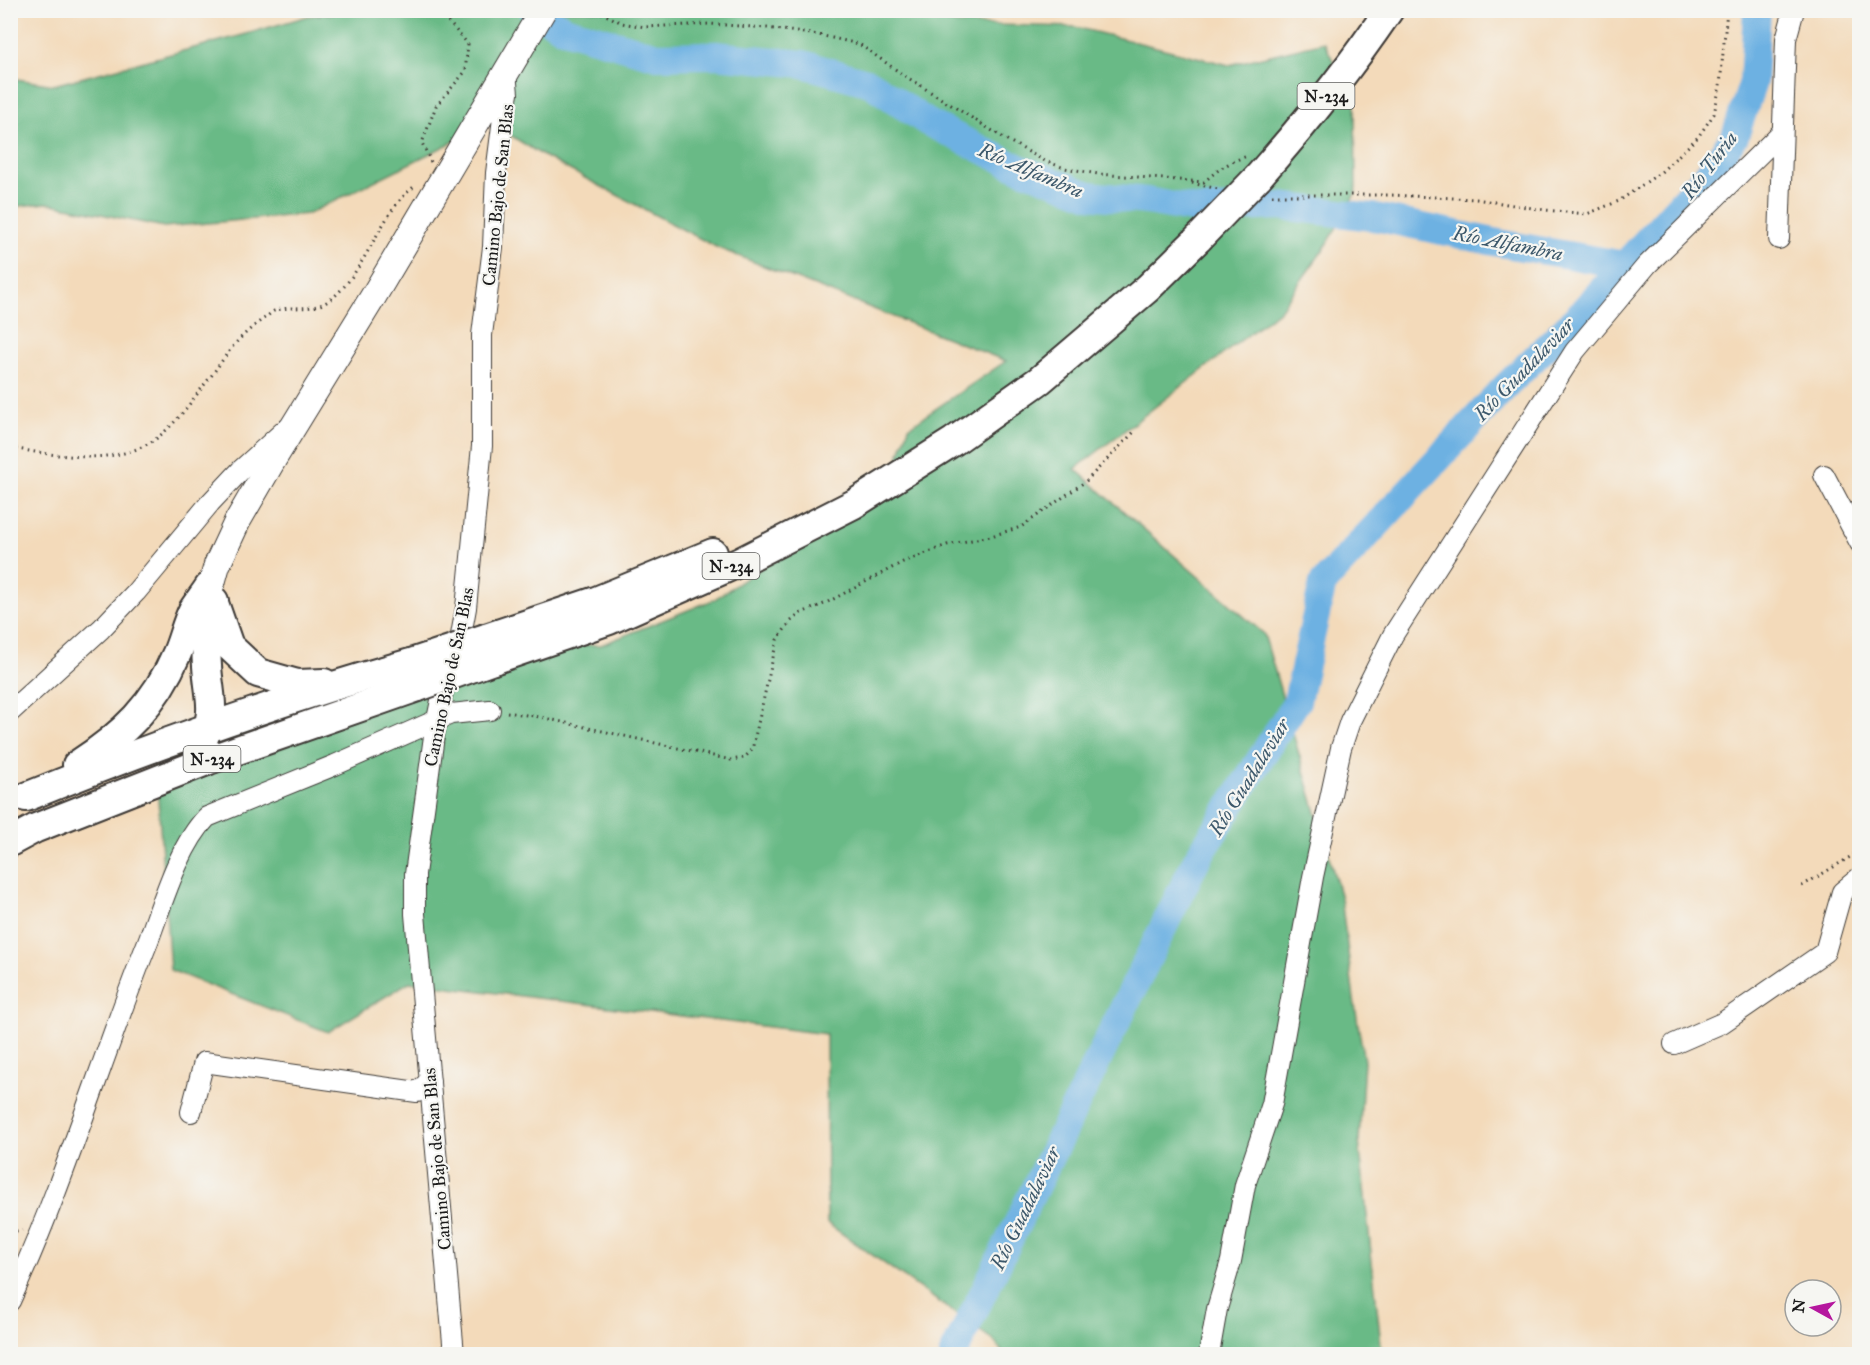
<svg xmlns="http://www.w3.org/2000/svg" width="1870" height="1365" viewBox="0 0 1870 1365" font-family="'IM FELL Great Primer',serif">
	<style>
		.forest { fill: #69ba86; stroke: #426b51; stroke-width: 1.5 }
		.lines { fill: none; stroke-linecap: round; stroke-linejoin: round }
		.river { stroke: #6db1e2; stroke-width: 28 }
		.minor-casing { stroke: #3c3834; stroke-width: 22 }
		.major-casing { stroke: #3c3834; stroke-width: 28 }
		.highway-casing { stroke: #3c3834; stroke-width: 32 }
		.path { stroke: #3c3834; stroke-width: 3; stroke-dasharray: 1.5 4.5; stroke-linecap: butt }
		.minor { stroke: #fff; stroke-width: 20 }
		.major { stroke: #fff; stroke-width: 26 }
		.highway { stroke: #fff; stroke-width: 28 }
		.highway-bridge-casing { stroke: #3c3834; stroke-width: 32; stroke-linecap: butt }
		.highway-bridge { stroke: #fff; stroke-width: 28 }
		.labels { text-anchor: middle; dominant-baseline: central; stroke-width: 4.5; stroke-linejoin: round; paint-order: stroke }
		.shield { fill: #f6f6f2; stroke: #5d5d5c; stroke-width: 1.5 }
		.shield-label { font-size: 16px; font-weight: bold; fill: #1c1c1c }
		.street-label { font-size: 18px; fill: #1c1c1c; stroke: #f6f6f2 }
		.water-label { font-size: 20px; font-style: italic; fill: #3c586b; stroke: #f6f6f2 }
	</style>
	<rect width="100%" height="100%" fill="#f6f6f2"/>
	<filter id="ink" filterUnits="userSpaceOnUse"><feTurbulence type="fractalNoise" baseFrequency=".0167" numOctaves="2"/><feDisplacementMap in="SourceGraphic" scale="12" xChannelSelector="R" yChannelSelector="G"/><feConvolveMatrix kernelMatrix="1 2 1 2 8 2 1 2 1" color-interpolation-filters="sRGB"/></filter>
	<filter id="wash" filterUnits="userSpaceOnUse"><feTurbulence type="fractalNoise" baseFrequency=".008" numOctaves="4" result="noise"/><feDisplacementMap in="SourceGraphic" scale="24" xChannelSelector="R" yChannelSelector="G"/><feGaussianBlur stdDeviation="1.35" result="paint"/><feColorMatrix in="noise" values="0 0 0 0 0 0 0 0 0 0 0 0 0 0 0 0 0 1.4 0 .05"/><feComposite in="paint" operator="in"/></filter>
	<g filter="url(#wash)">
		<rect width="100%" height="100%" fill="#f3daba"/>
		<polygon class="forest" points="368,10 880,11 957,24 1075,27 1229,65 1324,42 1355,105 1356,192 1328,243 1280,310 1075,469 1264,634 1341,898 1354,999 1364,1061 1359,1141 1382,1354 1004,1354 993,1340 827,1223 826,1034 409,982 328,1032 170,970 157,784 317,678 459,643 601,645 713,600 890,482 909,427 1006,361 718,248 545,157 491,123 308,214 164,227 47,203 11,207 10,78 54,85 243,35 308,16"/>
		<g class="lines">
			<g class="river">
				<polyline points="533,10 564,29 657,56 716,55 803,64 870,83 927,122 1019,168 1089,195 1147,201 1197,210 1280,206 1380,218 1499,243 1625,265"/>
				<polyline points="953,1354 1197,859 1297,701 1323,583 1505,387 1580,314 1709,172 1735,136 1753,82 1757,10"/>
			</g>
		</g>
	</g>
	<g filter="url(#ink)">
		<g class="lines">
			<defs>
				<g id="minor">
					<polyline points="1779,239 1786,39 1794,10"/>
					<polyline points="1824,475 1860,543"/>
					<polyline points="10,712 101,629 136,592 210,503 241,470 285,430"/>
					<polyline points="1674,1044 1722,1023 1825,952 1842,892 1860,877"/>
					<polyline points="191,1112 204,1062 417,1092 430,1081"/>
					<path d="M10 1301C64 1185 100 1062 147 944 162 905 178 847 207 817L335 765 437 720 451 714 490 710"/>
					<polyline points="454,1354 415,914 415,874 435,729 443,691 459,646 466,608 482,446 482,335 493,247 496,173 503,118 508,94 506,72"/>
					<polyline points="1209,1354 1217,1309 1231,1261 1245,1185 1272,1104 1313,877 1341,748 1350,721 1393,635 1575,351 1647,265 1781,133"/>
				</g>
				<polyline id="major" points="212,583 217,565 237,522 274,458 373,297 543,10"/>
				<g id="highway">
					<path d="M1258 177C1305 124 1349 69 1389 10"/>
					<polyline points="214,603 229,646 258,673 297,684 324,683"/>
					<polyline points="486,638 596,601 713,553"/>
					<polyline points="493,660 609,620 738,563 854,504 954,441 1040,380 1148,288 1199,238"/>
					<path d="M201 743C218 712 209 698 207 666 205 644 209 623 214 601"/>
					<path d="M77 765C123 735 155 705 177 653 183 639 186 624 193 610 198 602 204 595 209 587"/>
					<path d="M26 797C152 746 280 700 411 663"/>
					<polyline points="10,842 36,828 209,760 418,687"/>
				</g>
			</defs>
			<use href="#minor" class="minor-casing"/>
			<use href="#major" class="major-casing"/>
			<use href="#highway" class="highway-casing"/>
			<g class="path">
				<path d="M596 10 622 23 645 27 710 24 767 28 819 35 859 44 905 76 1007 140 1045 161 1065 168 1098 174 1204 182C1217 170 1230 161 1248 156"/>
				<polyline points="431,162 422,143 436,106 465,72 468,44 438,10"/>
				<polyline points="1192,183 1218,189"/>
				<polyline points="1272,195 1390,195 1476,199 1545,210 1587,214 1619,201 1661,172 1698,137 1714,114 1720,85 1727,10"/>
				<path d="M10 448C56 455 116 468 157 438 177 423 193 399 208 380 216 370 222 360 230 350 239 338 251 328 263 319 267 317 270 313 274 311 299 303 315 316 338 293 368 264 383 209 415 186"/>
				<polyline points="507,712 540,717 731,760 744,758 752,750 777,640 790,622 801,613 824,604 903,562 947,545 991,536 1021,527 1086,481 1135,431"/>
				<polyline points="1802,886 1860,851"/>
				<polyline points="10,1232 22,1230"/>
			</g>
			<use href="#minor" class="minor"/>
			<use href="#major" class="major"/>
			<use href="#highway" class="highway"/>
			<defs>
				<g id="highway-bridge">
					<polyline points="1199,238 1258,177"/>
					<polyline points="411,663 486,638"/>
					<polyline points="418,687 493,660"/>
				</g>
			</defs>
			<use href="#highway-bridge" class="highway-bridge-casing"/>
			<use href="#highway-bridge" class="highway-bridge"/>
		</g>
	</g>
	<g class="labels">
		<g class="shield">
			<rect x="1297.5" y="83" width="57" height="26" rx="4.5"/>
			<rect x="702.5" y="553" width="57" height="26" rx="4.5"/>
			<rect x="183.5" y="746" width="57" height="26" rx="4.5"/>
		</g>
		<g class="shield-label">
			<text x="1326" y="96">N-234</text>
			<text x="731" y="566">N-234</text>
			<text x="212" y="759">N-234</text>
		</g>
		<g class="street-label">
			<text transform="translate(498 195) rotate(-84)">Camino Bajo de San Blas</text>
			<text transform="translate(449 677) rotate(-78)">Camino Bajo de San Blas</text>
			<text transform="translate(437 1159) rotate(-95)">Camino Bajo de San Blas</text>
		</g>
		<g class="water-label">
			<text transform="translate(1709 165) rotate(-53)">Río Turia</text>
			<text transform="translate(1031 170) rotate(23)">Río Alfambra</text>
			<text transform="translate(1508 243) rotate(11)">Río Alfambra</text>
			<text transform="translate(1524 369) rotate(-46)">Río Guadalaviar</text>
			<text transform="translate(1249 777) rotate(-58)">Río Guadalaviar</text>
			<text transform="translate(1025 1208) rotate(-64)">Río Guadalaviar</text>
		</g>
	</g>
	<rect width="1870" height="1365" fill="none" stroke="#f6f6f2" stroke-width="36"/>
	<g transform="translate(1813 1308) rotate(278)"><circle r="28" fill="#f6f6f2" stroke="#9f9f9c" stroke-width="1.5"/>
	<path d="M0-4.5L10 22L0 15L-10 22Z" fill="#b5179e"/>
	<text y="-9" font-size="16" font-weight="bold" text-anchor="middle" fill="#1c1c1c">N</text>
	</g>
</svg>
